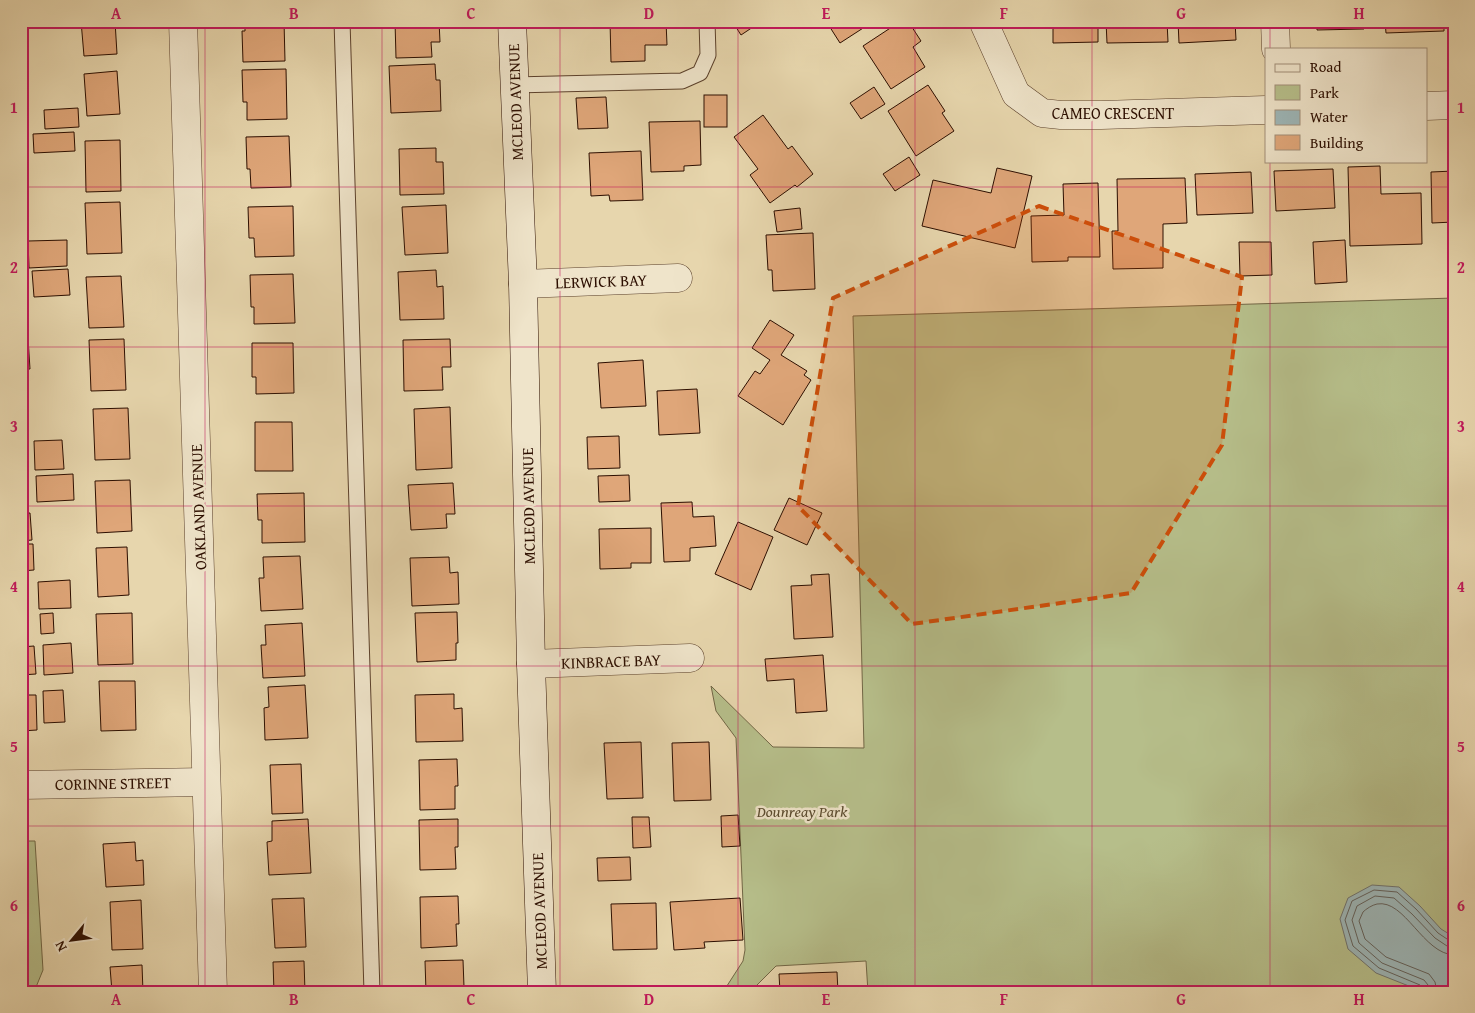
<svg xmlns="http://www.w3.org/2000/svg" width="1475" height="1013" viewBox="0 0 1475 1013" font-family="'Gentium Book Plus',serif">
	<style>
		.green { fill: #b6be8a; stroke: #716645 }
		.water { fill: #9db6b7; stroke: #70736e }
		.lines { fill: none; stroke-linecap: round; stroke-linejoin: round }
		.shore { stroke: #64625c; stroke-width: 1 }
		.building { fill: #dfa679; stroke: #2c0e00 }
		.lane-casing { stroke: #5b402b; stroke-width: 17 }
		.street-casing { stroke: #5b402b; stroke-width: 29 }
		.secondary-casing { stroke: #2c0e00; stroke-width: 29 }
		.lane { stroke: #efe4ca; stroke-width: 15 }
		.street { stroke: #efe4ca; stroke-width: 28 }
		.secondary { stroke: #efe4ca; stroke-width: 28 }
		.marked { fill: #cc4e0a; fill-opacity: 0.2; stroke: #cc4e0a; stroke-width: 4; stroke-dasharray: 10 6; stroke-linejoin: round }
		.grid { fill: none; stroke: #c2185b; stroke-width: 1; stroke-opacity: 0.55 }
		.labels { text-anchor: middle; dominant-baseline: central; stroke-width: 5; stroke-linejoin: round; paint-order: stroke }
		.street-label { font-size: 16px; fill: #2c0e00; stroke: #efe4ca }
		.park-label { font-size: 16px; font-style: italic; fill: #5c4c30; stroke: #efe4ca }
		.neatline { fill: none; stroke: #c2185b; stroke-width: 2 }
		.grid-label { font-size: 16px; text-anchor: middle; font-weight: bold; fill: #c2185b }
	</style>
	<rect width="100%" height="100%" fill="#e7d6ad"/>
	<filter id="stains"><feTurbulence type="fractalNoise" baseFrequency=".004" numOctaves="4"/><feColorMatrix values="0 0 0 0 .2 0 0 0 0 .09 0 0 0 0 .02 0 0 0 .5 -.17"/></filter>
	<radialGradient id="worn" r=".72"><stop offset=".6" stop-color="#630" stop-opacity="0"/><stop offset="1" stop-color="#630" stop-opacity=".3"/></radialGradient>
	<g class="green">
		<polygon points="1454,298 1454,992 868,992 866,961 776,966 750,992 723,992 743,961 745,950 736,738 716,711 711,686 773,747 864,748 853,316"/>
		<polygon points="21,841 35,841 43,970 34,992 21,992"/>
	</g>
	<polygon class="water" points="1372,885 1399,887 1420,906 1441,929 1454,937 1454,992 1424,992 1376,973 1348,949 1340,919 1348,898"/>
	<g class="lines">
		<g class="shore">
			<polyline points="1423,992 1423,988 1420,985 1379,968 1353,946 1345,920 1352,901 1374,890 1397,892 1416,909 1438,933 1450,941 1454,941"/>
			<polyline points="1429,992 1428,985 1424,980 1382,963 1359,943 1352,920 1357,906 1375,896 1394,898 1412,914 1435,938 1447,946 1454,947"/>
			<path d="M1437 992 1435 982 1429 974 1386 957 1365 939 1359 921 1363 912C1366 909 1372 905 1377 904 1405 899 1423 954 1454 955"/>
		</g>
	</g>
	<g class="building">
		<polygon points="35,21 63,21 64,26 36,27"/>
		<polygon points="81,21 115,21 117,54 84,56"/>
		<polygon points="245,21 284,21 285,61 243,62 242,31 245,31"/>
		<polygon points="395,21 439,21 440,42 431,42 432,57 396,58"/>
		<polygon points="610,21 666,21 667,45 645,45 645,61 611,62"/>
		<polygon points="732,21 762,21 741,35"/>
		<polygon points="826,21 874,21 840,43"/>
		<polygon points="901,21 908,21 921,41 913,47 925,67 891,89 863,46"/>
		<polygon points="1053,21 1098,21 1098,42 1053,43"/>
		<polygon points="1106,21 1167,21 1168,42 1107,43"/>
		<polygon points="1178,21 1235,21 1236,40 1179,43"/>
		<polygon points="1317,21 1364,21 1364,29 1317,30"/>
		<polygon points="1385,21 1444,21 1444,31 1386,33"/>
		<polygon points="435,64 436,80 440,80 441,111 391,113 389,66"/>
		<polygon points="286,69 287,119 247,120 247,102 243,102 242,70"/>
		<polygon points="117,71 120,114 87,116 84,74"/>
		<polygon points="928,85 945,111 942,113 954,131 916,156 888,111"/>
		<polygon points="874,87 885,104 861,119 850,103"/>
		<rect x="704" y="95" width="23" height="32"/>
		<polygon points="606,97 608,128 578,129 576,98"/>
		<polygon points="78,108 79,127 45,129 44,110"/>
		<polygon points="763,115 788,149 792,146 813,174 797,187 795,185 770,203 750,175 758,169 734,137"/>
		<polygon points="700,121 701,165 684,166 684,171 651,172 649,122"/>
		<polygon points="74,132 75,151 34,153 33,134"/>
		<polygon points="289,136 291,187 251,188 250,169 247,169 246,137"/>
		<polygon points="120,140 121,191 86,192 85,141"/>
		<polygon points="436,148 436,162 443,162 444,194 400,195 399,149"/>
		<polygon points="641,151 643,200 610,201 609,195 591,196 589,153"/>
		<polygon points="909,157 920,175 895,191 883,174"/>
		<polygon points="1380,166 1381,194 1421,193 1422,244 1350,246 1348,167"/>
		<polygon points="997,168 1032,176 1015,248 922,226 933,180 991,193"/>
		<polygon points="1333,169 1335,208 1276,211 1274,171"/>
		<polygon points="1454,171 1454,222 1432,223 1431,172"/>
		<polygon points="1251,172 1253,213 1197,215 1195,174"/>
		<polygon points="1185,178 1187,223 1163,224 1163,268 1113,269 1112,231 1118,231 1117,179"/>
		<polygon points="1098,183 1100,257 1068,257 1068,261 1032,262 1031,216 1064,215 1063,184"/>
		<polygon points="120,202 122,253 87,254 85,203"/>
		<polygon points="446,205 448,253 405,255 402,207"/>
		<polygon points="293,206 294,256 255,257 254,238 249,238 248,207"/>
		<polygon points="800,208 802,229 777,232 774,211"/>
		<polygon points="813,233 815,289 773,291 772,270 768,270 766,235"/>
		<polygon points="67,240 67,266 29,268 28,241"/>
		<polygon points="1345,240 1347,282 1315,284 1313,242"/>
		<polygon points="1239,242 1271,242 1272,275 1240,276"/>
		<polygon points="68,269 70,295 34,297 32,271"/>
		<polygon points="436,270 437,287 443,286 444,319 400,320 398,272"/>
		<polygon points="293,274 295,323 254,324 254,307 251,307 250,275"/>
		<polygon points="121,276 124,327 89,328 86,277"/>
		<polygon points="21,305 26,305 27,333 21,333"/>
		<polygon points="770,320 794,335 781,355 807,371 804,375 811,380 783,425 738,396 755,371 760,374 770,360 752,348"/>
		<polygon points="21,338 28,338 30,369 21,369"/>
		<polygon points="124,339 126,390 91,391 89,340"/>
		<polygon points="450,339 451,367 442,367 443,390 404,391 403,340"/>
		<polygon points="252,343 293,343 294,393 256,394 256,377 252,377"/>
		<polygon points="643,360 646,406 601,408 598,363"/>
		<polygon points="697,389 700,433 659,435 657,391"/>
		<polygon points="450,407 452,468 416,470 414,409"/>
		<polygon points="128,408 130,459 95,460 93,409"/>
		<polygon points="255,422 292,422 293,471 255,471"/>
		<polygon points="619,436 620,468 588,469 587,437"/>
		<polygon points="62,440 64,469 35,470 34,441"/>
		<polygon points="21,442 25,442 26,474 21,474"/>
		<polygon points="73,474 74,500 37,502 36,476"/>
		<polygon points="629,475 630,501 599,502 598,476"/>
		<polygon points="130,480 132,531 97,533 95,481"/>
		<polygon points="453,483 455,514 446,514 447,528 411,530 408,485"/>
		<polygon points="304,493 305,542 262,543 262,520 258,520 257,494"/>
		<polygon points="789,498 822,513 807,545 774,530"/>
		<polygon points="692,502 693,517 714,516 716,546 690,548 690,561 664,562 661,503"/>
		<polygon points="21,513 30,513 32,540 21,541"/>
		<polygon points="738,522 773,537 751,590 715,574"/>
		<polygon points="651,528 651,563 631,563 631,568 600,569 599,529"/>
		<polygon points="21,544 33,544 34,570 21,571"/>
		<polygon points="127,547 129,595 98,597 96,548"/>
		<polygon points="300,556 303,609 261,611 259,578 264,578 263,557"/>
		<polygon points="449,557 450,573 458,572 459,604 412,606 410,558"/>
		<polygon points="829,574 833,637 794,639 791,586 812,585 811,575"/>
		<polygon points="70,580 71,608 39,609 38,582"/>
		<polygon points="457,612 458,643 456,643 456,660 417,662 415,613"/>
		<polygon points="53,613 54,633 41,634 40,614"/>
		<polygon points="132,613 133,664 98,665 96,614"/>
		<polygon points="302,623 305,676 263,678 261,645 266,645 265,625"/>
		<polygon points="71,643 73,673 44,675 43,645"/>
		<polygon points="34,646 36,674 21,675 21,647"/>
		<polygon points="823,655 827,711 796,713 794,679 767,681 765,659"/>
		<polygon points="99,681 135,681 136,730 101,731"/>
		<polygon points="305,685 308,738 265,740 264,708 269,707 268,687"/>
		<polygon points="63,690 65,722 44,723 43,691"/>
		<polygon points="454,694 454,709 462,708 463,741 416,742 415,695"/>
		<polygon points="21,695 36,695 37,730 21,731"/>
		<polygon points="641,742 643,798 607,799 604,743"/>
		<polygon points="709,742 711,800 674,801 672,743"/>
		<polygon points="457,759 458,786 455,786 455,809 420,810 419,760"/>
		<polygon points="301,764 303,813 272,814 270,765"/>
		<polygon points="738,815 740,846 722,847 721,816"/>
		<polygon points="632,817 649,817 651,847 633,848"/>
		<polygon points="308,819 311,873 269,875 267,842 272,841 272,821"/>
		<polygon points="458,819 458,847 455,847 456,869 420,870 419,820"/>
		<polygon points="135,842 136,861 143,860 144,885 106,887 103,844"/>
		<polygon points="630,857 631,880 598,881 597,858"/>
		<polygon points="458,896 459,924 456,924 457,946 421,948 420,897"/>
		<polygon points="304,898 306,947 275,948 272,899"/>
		<polygon points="740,898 743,940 704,942 705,948 674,950 670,902"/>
		<polygon points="141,900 143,949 112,950 110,902"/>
		<polygon points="656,903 657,949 613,950 611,904"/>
		<polygon points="463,960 464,987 461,987 461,992 426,992 425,961"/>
		<polygon points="304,961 305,992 274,992 273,962"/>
		<polygon points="142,965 143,992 112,992 110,967"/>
		<polygon points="837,972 838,992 780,992 779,974"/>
	</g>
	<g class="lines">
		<defs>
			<g id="lane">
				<polyline points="342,21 372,992"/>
				<polyline points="514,85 682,81 700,73 708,55 707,21"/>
			</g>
			<g id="street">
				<polyline points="183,21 213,992"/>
				<polyline points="983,21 1016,94 1042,113 1061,115 1101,115 1266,110"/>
				<polyline points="1275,21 1276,49"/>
				<polyline points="1426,106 1454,105"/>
				<polyline points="523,284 678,278"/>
				<polyline points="531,664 690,658"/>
				<polyline points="21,785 206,782"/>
			</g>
			<polyline id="secondary" points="512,21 523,284 531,664 542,992"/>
		</defs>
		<use href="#lane" class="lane-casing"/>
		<use href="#street" class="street-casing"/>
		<use href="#secondary" class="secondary-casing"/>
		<use href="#lane" class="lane"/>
		<use href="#street" class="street"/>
		<use href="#secondary" class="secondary"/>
	</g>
	<path class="marked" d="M1039 206 1242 277 1222 445 1131 593 912 624 798 506 833 298Z"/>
	<path class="grid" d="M205 21V992M382 21V992M560 21V992M738 21V992M915 21V992M1092 21V992M1270 21V49M1270 161V992M21 187H1454M21 347H1454M21 506H1454M21 666H1454M21 826H1454"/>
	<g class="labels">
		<g class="street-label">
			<text transform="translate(515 102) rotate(-92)">MCLEOD AVENUE</text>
			<text x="1113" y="113">CAMEO CRESCENT</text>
			<text transform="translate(601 281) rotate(-2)">LERWICK BAY</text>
			<text transform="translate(528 506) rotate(-91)">MCLEOD AVENUE</text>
			<text transform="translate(198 507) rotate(-92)">OAKLAND AVENUE</text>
			<text transform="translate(611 661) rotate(-2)">KINBRACE BAY</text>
			<text transform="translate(113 783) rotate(-1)">CORINNE STREET</text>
			<text transform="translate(539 911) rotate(-92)">MCLEOD AVENUE</text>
		</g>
		<g class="park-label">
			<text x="802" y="811">Dounreay Park</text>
		</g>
	</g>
	<rect width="1475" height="1013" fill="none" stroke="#e7d6ad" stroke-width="55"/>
	<rect x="1265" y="48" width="162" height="115" fill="#efe4ca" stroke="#a18e79"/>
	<rect x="1275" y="64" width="25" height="8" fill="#efe4ca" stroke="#a18e79"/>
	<text x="1310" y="72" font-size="15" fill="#2c0e00">Road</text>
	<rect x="1275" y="85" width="25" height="15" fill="#b6be8a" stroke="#a18e79"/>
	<text x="1310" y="98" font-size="15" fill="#2c0e00">Park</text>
	<rect x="1275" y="110" width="25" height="15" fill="#9db6b7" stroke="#a18e79"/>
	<text x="1310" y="122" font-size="15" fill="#2c0e00">Water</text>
	<rect x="1275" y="135" width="25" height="15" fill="#dfa679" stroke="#a18e79"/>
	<text x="1310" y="148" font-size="15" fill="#2c0e00">Building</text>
	<g transform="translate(72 940) rotate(241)" stroke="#efe4ca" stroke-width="4" paint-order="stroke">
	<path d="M0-4L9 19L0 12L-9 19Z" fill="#2c0e00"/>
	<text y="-8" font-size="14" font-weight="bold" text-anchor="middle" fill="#2c0e00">N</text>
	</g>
	<rect x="28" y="28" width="1420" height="958" class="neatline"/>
	<g class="grid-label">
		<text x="116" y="19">A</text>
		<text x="294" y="19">B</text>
		<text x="471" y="19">C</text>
		<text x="649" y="19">D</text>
		<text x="826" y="19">E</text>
		<text x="1004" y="19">F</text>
		<text x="1181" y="19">G</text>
		<text x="1359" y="19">H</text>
		<text x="14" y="113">1</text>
		<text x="1461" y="113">1</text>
		<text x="14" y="273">2</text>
		<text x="1461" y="273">2</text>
		<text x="14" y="432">3</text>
		<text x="1461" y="432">3</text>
		<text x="14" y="592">4</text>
		<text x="1461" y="592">4</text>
		<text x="14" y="752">5</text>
		<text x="1461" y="752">5</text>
		<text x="14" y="911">6</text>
		<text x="1461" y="911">6</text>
		<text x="116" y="1005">A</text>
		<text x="294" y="1005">B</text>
		<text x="471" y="1005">C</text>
		<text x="649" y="1005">D</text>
		<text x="826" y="1005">E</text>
		<text x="1004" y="1005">F</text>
		<text x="1181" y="1005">G</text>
		<text x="1359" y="1005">H</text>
	</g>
	<rect width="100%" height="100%" filter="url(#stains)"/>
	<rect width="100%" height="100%" fill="url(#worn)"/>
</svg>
